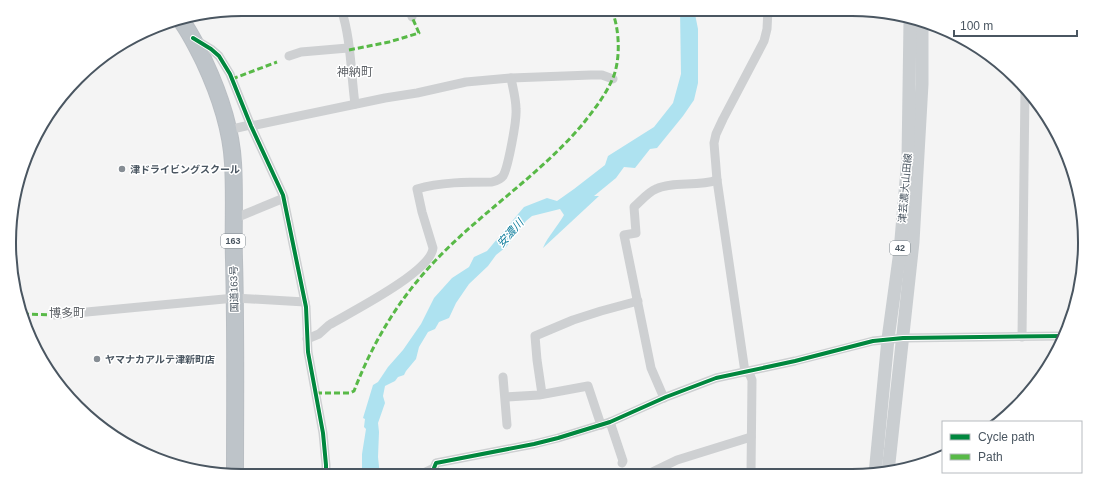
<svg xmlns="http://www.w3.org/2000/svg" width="1094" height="485" viewBox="0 0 1094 485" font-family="Arial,'Noto Sans JP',sans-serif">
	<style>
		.water { fill: #aee2f0 }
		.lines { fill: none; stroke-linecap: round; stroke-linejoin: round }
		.highway-casing { stroke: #b9bec3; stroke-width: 18 }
		.street { stroke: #ced0d2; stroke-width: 9 }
		.primary { stroke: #caced1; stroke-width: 13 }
		.highway { stroke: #bec4c9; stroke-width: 16 }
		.quiet { stroke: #58b947; stroke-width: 3; stroke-dasharray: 6 3; stroke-linecap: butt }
		.cycleway-casing { stroke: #fff; stroke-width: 6 }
		.cycleway { stroke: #00873e; stroke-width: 4 }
		.poi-dot { fill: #868d94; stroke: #fff; stroke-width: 1.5 }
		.labels { text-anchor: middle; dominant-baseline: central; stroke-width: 3; stroke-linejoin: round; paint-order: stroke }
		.shield { fill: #fff; stroke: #808990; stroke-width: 1 }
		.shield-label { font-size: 9px; font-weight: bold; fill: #4a5661 }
		.poi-label { font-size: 10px; font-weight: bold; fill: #4a5661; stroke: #fff; text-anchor: start }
		.street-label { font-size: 10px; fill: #4a5661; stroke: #fff }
		.water-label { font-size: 11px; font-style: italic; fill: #0c7c9b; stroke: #fff }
		.quarter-label { font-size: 12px; fill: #5f6368; stroke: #fff }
		.rim { fill: none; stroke: #4a5661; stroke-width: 2 }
	</style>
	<rect width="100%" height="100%" fill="#f4f4f4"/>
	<path class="water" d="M680 9H694L698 29V83L694 100 683 116 657 148 650 149 635 168 624 167 616 178 594 196H599L543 248C548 236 558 226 564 215L560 209 532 216 526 221 506 247 496 255 488 266 469 284 456 303 449 318 439 322 435 329 428 332 419 347 416 359 406 371 404 375 398 377 395 381 385 386 383 396 385 403 378 423 379 432 378 457 380 476H362V454L366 429 364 427 365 419 363 418 373 385 378 382 388 367 403 350 421 324 434 298 452 278 469 267 474 257 487 251 524 207 547 198 557 201 574 189 605 165 608 156 654 127 673 103 681 74Z"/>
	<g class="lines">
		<defs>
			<path id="highway" d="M180 19C190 32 197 47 204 61 219 93 231 127 233 163 235 194 233 228 234 260 236 331 235 403 235 475"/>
		</defs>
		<use href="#highway" class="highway-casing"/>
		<g class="street">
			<path d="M341 9C351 37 351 75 355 104"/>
			<polyline points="410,9 412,17"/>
			<polyline points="196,40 211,49 219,56 230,74 251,126 283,195 306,307 308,352 323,433 326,465 326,476"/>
			<polyline points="289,56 301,52 348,48"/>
			<polyline points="251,126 385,98 417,93 466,82 511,78 591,75 602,75 613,79"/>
			<polyline points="228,130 250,125"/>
			<polyline points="233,219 284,198"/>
			<polyline points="55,315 235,298 305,302"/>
			<polyline points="1022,337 1025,89"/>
			<path d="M307 339 319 334 329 325C351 312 431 272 433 248L422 212 417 189C440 182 468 182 492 182 496 181 500 180 503 176 508 168 517 120 516 109 516 99 513 89 511 78"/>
			<polyline points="747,371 750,375 752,380 751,474"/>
			<polyline points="745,372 717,180 714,143 716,134 723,119 764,41 767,29 768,9"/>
			<polyline points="503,377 507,425"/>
			<polyline points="542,394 537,360 535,336 573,320 601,311 638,301"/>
			<polyline points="506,397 539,395 588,386 601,425"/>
			<path d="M664 398 651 368 624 235 636 233 634 207C641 201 648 192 656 189 672 181 698 187 717 180"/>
			<polyline points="610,422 623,461 622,463"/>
			<polyline points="419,475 434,468"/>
			<polyline points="434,475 434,468 436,463 534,444 558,438 610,422 666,397 716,378 795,361 873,341 903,338 1065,336"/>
			<polyline points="646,475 677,460 751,437"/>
		</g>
		<g class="primary">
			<polyline points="888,472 913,242 922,84 922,23"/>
			<polyline points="875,474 888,339 900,251 908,158 910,21"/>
		</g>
		<use href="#highway" class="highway"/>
		<g class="quiet">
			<polyline points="349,50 389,42 419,33 412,17"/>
			<polyline points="232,79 277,62"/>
			<polyline points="23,314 55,315"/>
			<path d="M316 393H350L354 391C371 347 394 307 425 272 472 218 535 180 582 125 593 111 605 96 612 80 621 62 620 27 611 9"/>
		</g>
		<defs>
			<g id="cycleway">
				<polyline points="193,38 211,49 219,56 230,74 251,126 283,195 306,307 308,352 323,433 326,465 326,476"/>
				<polyline points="434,475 434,468 436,463 534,444 558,438 610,422 666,397 716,378 795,361 873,341 903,338 1065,336"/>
			</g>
		</defs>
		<use href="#cycleway" class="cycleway-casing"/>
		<use href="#cycleway" class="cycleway"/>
	</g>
	<g class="poi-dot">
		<circle cx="122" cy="169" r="4"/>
		<circle cx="97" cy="359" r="4"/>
	</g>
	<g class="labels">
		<g class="shield">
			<rect x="221" y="234" width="24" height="14" rx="3"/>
			<rect x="890" y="241" width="20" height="14" rx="3"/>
		</g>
		<g class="shield-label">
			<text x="233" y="241">163</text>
			<text x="900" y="248">42</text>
		</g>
		<g class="poi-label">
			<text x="130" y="169">津ドライビングスクール</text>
			<text x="105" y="359">ヤマナカアルテ津新町店</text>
		</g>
		<g class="street-label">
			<text transform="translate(905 188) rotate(-85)">津芸濃大山田線</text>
			<text transform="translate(234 289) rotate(-91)">国道163号</text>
		</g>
		<g class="water-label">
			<text transform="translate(510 233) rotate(-48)">安濃川</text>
		</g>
		<g class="quarter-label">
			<text x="355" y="72">神納町</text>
			<text x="67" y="313">博多町</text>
		</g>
	</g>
	<path d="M0 0H1094V485H0ZM242 16H852A226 226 0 0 1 1078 242V243A226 226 0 0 1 852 469H242A226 226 0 0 1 16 243V242A226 226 0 0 1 242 16Z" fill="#fff" fill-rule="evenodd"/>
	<path class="rim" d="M242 16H852A226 226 0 0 1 1078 242V243A226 226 0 0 1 852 469H242A226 226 0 0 1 16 243V242A226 226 0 0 1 242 16Z"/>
	<rect x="942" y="421" width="140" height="52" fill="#ffffff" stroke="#b7bbc0"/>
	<rect x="950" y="434" width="20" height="6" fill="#00873e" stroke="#b7bbc0"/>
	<text x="978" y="441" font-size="12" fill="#4a5661">Cycle path</text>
	<rect x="950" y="454" width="20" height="6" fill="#58b947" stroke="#b7bbc0"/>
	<text x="978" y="461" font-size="12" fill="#4a5661">Path</text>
	<path d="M954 30v6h123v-6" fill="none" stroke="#4a5661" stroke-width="2"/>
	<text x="960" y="30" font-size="12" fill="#4a5661" stroke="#ffffff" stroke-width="3" paint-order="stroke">100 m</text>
</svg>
